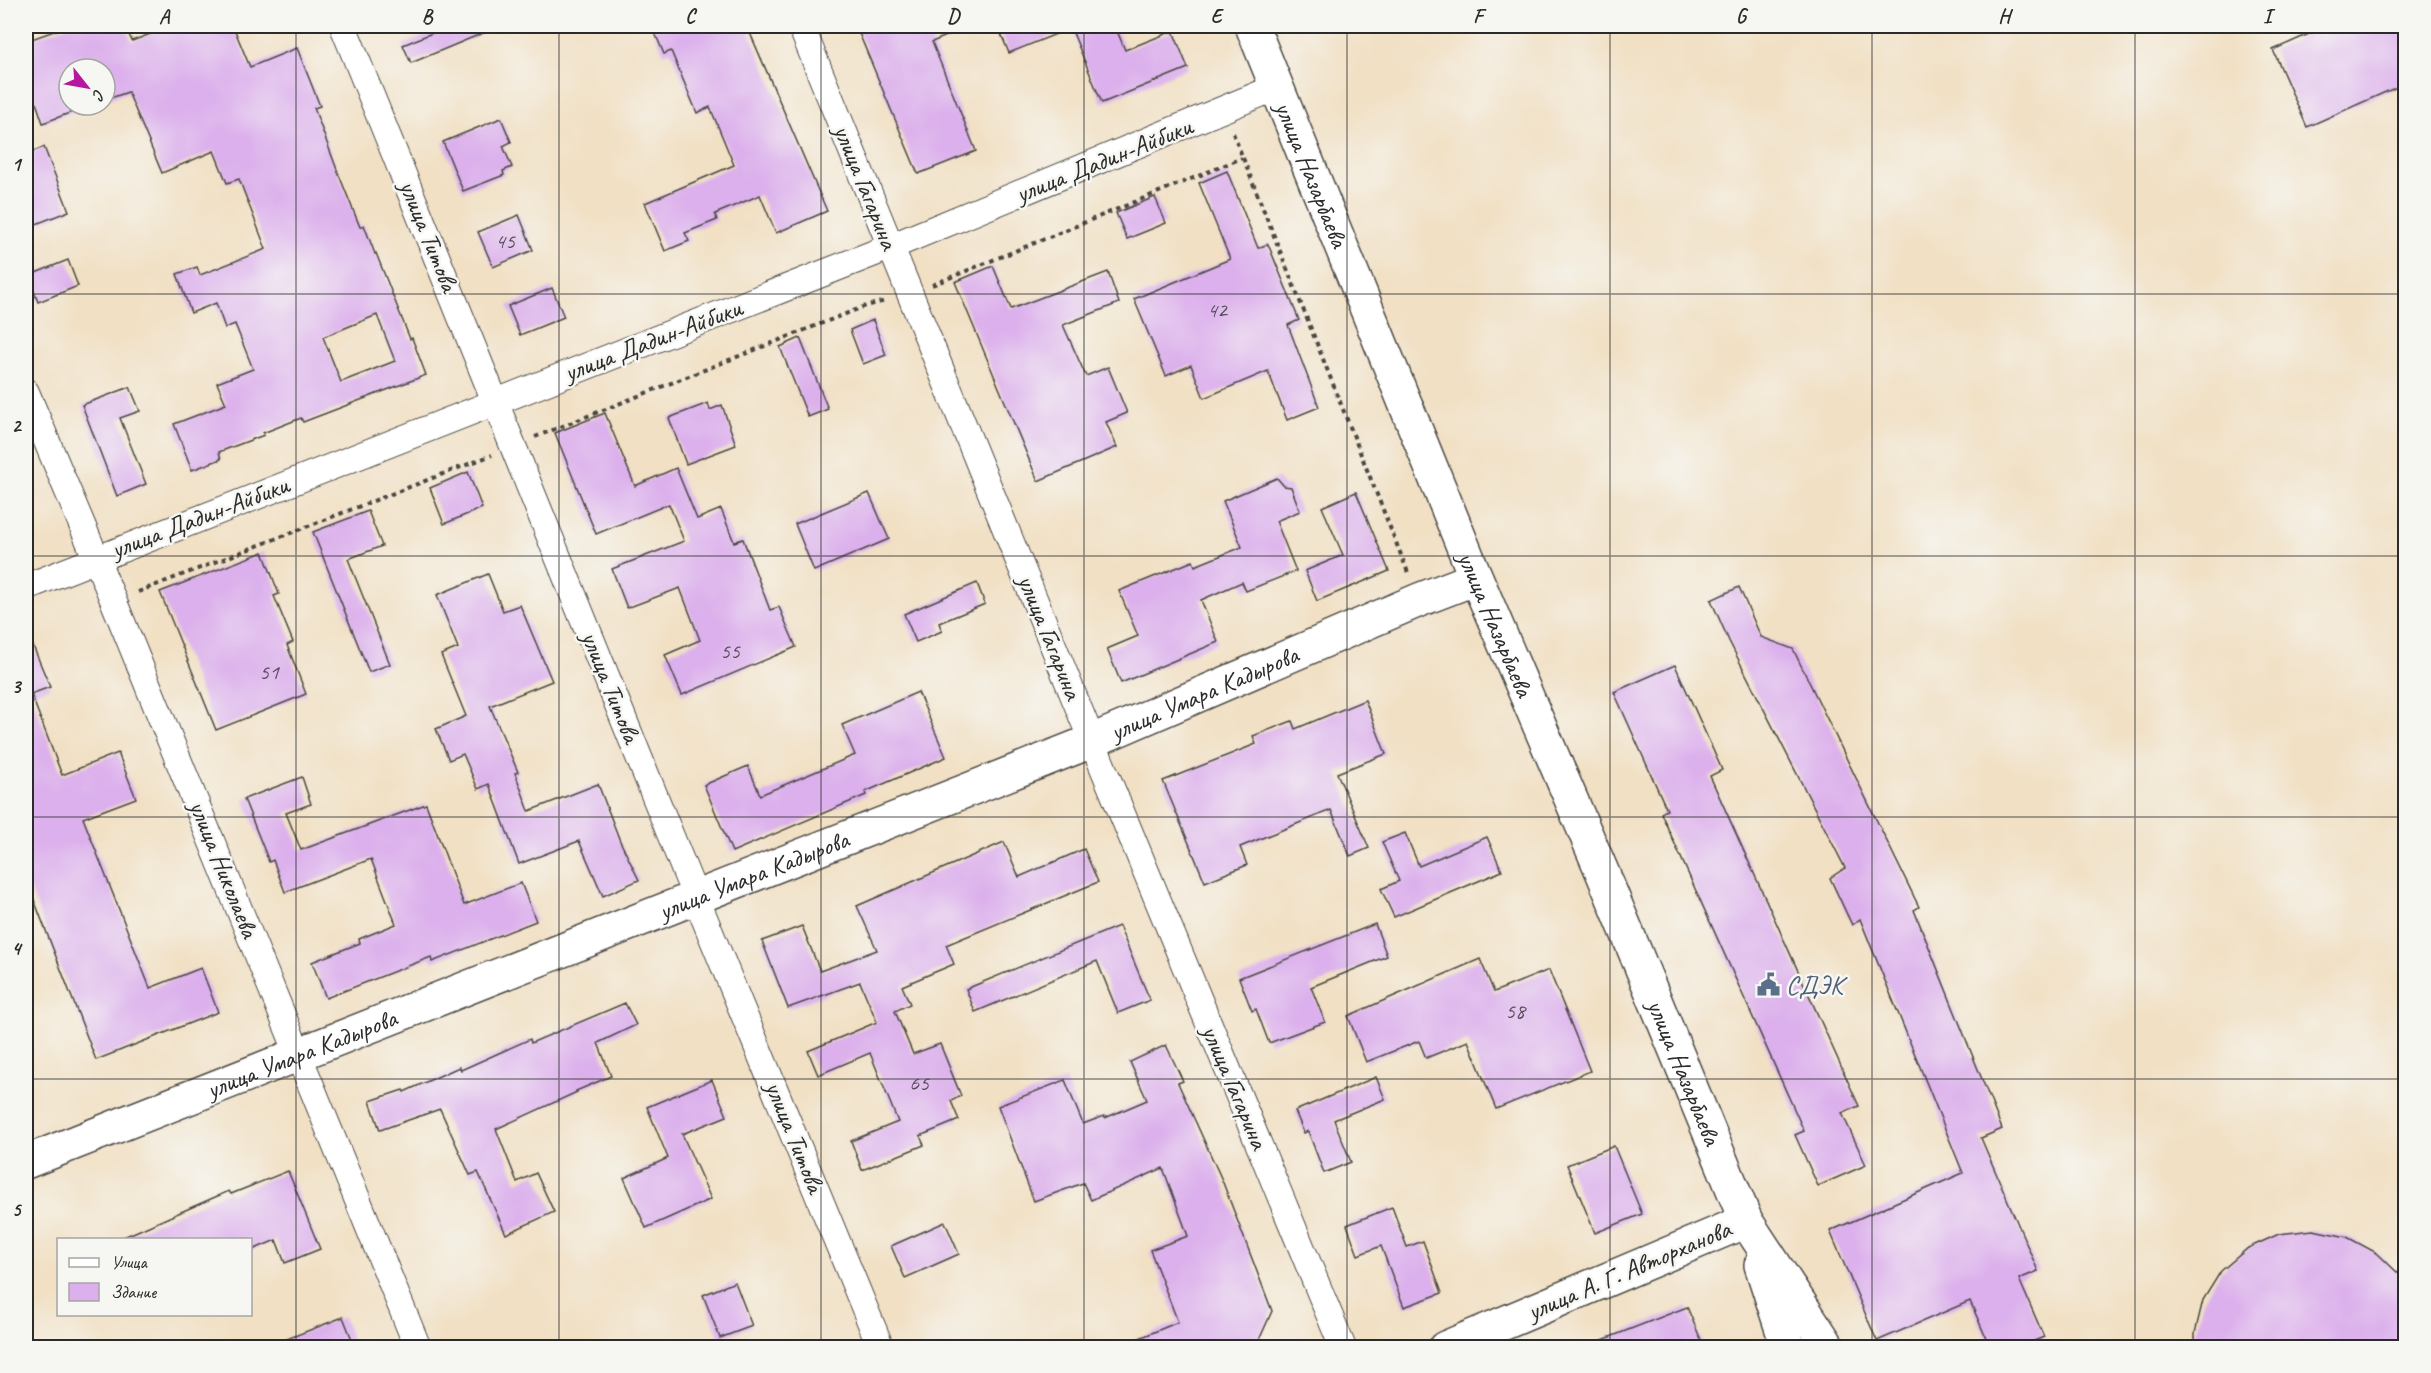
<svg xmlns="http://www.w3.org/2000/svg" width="2431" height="1373" viewBox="0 0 2431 1373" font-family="Caveat,sans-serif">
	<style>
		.building { fill: #dcb0ec; fill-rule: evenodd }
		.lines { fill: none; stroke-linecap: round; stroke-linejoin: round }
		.street-casing { stroke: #494642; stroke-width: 28 }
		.secondary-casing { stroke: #494642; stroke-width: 36 }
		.primary-casing { stroke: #494642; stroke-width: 36 }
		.path { stroke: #494642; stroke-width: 4; stroke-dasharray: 4.5 4.5; stroke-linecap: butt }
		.street { stroke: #fff; stroke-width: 26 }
		.secondary { stroke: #fff; stroke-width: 33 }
		.primary { stroke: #fff; stroke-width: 33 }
		.grid { fill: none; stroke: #2b2b2b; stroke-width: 1.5; stroke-opacity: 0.55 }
		.labels { text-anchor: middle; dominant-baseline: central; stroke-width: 5; stroke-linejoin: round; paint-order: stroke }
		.number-label { font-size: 22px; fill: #574c5b }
		.street-label { font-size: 26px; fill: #2b2b2b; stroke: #f6f6f2 }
		.service-label { font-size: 26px; fill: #4e5e75; stroke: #f6f6f2; text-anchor: start }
		.neatline { fill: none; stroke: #2b2b2b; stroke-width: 2 }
		.grid-label { font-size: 20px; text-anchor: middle; font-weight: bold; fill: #2b2b2b }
	</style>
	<rect width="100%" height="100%" fill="#f6f6f2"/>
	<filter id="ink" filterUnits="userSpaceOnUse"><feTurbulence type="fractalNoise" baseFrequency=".0167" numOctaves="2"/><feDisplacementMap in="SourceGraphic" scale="12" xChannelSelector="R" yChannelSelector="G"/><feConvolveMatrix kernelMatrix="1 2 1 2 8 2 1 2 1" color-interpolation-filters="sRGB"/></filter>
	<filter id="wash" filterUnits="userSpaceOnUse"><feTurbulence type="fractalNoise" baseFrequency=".008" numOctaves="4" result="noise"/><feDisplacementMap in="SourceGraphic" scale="24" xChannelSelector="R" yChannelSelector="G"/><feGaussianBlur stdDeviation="1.35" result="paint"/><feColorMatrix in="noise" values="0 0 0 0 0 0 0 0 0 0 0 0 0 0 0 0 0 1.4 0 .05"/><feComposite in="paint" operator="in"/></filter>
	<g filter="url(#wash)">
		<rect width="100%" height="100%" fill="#f1e0c4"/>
		<g id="blocks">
			<g class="building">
				<path d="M68 26H125L132 41 171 26H233L250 67 297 48 320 106 314 108 339 175 360 227 364 225 375 254 376 253 410 339 412 338 426 375 303 422 301 418 263 433 264 435 219 452 221 459 192 470 174 424 226 404 217 383 253 369 235 324 225 328 216 303 191 313 177 274 197 267 200 275 266 249 239 179 227 183 214 151 162 173 128 92 105 100V69H69V105H91L43 123 26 73V41ZM377 315 395 361 341 382 323 337Z"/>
				<polygon points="449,26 500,26 411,63 403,45"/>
				<polygon points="652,26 747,26 827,211 776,233 760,195 715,214 717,220 685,233 689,241 665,251 645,203 734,165 710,107 697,113 671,51 664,54"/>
				<polygon points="856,26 971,26 932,42 976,151 918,174"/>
				<polygon points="1023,26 1115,26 1125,50 1173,31 1188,68 1102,103 1071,28 1009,53 1001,34"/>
				<polygon points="2327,26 2406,26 2406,83 2307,127 2273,50"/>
				<polygon points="501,118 511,142 503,146 512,167 503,171 504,175 463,191 443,142"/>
				<polygon points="44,147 69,211 26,228 26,154"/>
				<polygon points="1227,171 1258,248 1268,244 1299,320 1288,325 1319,407 1287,420 1268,371 1204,398 1191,365 1166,376 1134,299 1230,259 1199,183"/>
				<polygon points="1155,197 1166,223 1127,239 1116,213"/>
				<polygon points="519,215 533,250 493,267 478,232"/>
				<polygon points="68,260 78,286 38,302 28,276"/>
				<polygon points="993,266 1011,309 1108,272 1119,303 1063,325 1086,376 1108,367 1127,413 1106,422 1117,447 1038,481 955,282"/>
				<polygon points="552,288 564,317 520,335 508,306"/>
				<polygon points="873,320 886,355 863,364 850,330"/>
				<polygon points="800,338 828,409 808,417 780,347"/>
				<polygon points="130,387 140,411 120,418 146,484 117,496 82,405"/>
				<polygon points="708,403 710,410 722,405 736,445 686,464 669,418"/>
				<polygon points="605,413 635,486 676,468 697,519 721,509 734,542 743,539 770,610 779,607 796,647 682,695 665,655 700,640 680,588 627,608 612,569 684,541 669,504 596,534 555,433"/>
				<polygon points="468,472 482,508 444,524 430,488"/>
				<polygon points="1277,478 1284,486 1291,487 1300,511 1276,521 1296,571 1246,591 1242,582 1201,600 1218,642 1121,683 1107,649 1138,636 1119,591 1193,561 1195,566 1242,547 1223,501"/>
				<polygon points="1356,492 1389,571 1317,601 1305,571 1343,555 1322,507"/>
				<polygon points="869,493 889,539 814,571 795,524"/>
				<polygon points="368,511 382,546 348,559 390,664 369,672 313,532"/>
				<polygon points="263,552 279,594 274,596 293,642 287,645 306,694 216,730 160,592"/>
				<polygon points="488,574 503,611 520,605 552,681 490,706 518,772 515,773 529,811 598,784 620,841 639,880 603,896 579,841 519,864 489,784 478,789 463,754 449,760 436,729 466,716 441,655 458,648 437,595"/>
				<polygon points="977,583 985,604 939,623 942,631 916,642 904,614"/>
				<polygon points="1739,587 1761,637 1793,649 1919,907 1914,910 2002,1129 1981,1138 2038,1271 2019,1279 2044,1337 2019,1347 1990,1347 1970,1301 1877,1341 1830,1231 1963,1173 1860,919 1852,925 1830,878 1845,868 1729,641 1711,600"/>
				<polygon points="26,629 50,687 31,694 62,775 118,753 136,798 83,818 150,988 201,968 218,1012 96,1060 26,879"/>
				<polygon points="1675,665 1722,770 1710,776 1859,1106 1842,1113 1866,1165 1818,1186 1795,1135 1804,1131 1661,813 1667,810 1614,692"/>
				<polygon points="918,692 946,757 865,792 866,795 732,852 704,785 748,766 760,795 855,755 842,725"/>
				<polygon points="1365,700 1386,754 1337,773 1369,848 1350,856 1331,810 1240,847 1247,865 1205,882 1163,781 1256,744 1253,736 1292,721 1295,729"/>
				<polygon points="302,777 311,804 286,813 301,850 426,804 464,905 521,883 536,921 432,962 431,957 326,998 312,962 360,943 359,939 396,924 371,859 285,892 273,860 269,862 244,799"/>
				<polygon points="1405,833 1419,866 1487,837 1502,871 1394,917 1381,889 1399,881 1382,842"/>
				<polygon points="1004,842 1019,877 1084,849 1098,882 946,945 954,964 902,986 910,1004 895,1011 913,1054 940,1044 961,1096 951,1101 959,1120 920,1136 924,1145 862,1170 851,1141 898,1122 870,1053 818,1075 808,1051 877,1022 860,982 788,1008 762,941 802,926 820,971 877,950 857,906"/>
				<polygon points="1375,924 1387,956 1311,987 1325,1022 1269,1043 1256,1009 1252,1011 1239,978"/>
				<polygon points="1119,926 1150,1000 1118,1013 1097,961 975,1012 966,989"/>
				<polygon points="1480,959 1494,992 1549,970 1590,1071 1496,1109 1468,1041 1426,1058 1419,1041 1366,1062 1348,1016"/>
				<polygon points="625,1003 636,1025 598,1043 611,1076 576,1091 577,1092 496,1129 517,1182 536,1173 554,1212 506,1234 478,1172 470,1175 440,1109 380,1130 370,1101 403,1090 404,1092 459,1067 461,1070 530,1039 531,1043"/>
				<polygon points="1166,1045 1183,1081 1178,1083 1222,1180 1272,1311 1256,1347 1118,1347 1178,1322 1150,1250 1188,1236 1163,1168 1091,1200 1083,1183 1034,1201 998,1106 1065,1080 1083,1124 1104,1116 1105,1118 1147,1100 1130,1062"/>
				<polygon points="1376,1077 1385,1099 1334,1120 1351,1162 1324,1173 1308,1131 1304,1133 1295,1111"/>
				<polygon points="712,1080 727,1116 682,1134 711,1199 646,1228 624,1178 668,1158 647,1107"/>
				<polygon points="1614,1146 1642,1214 1595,1233 1567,1165"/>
				<polygon points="288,1171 320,1249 285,1263 276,1240 250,1251 250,1239 119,1239 229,1191 231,1194"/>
				<polygon points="1392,1207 1407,1247 1423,1241 1442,1293 1404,1307 1381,1246 1358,1255 1347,1225"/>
				<polygon points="945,1222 959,1254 905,1278 891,1246"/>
				<polygon points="2313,1230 2347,1237 2377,1253 2401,1276 2406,1284 2406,1347 2195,1347 2195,1333 2203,1300 2221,1271 2248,1248 2279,1234"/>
				<polygon points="735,1282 752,1326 720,1338 703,1295"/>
				<polygon points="1687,1307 1704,1347 1587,1347 1587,1346"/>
				<polygon points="343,1317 355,1347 270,1347 269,1346"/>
			</g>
		</g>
	</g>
	<g filter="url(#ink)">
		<use href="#blocks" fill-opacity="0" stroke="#494642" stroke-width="1.5"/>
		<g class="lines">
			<defs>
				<g id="street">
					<polyline points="343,26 696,898 881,1348"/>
					<polyline points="801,26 1092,741 1343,1348"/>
					<polyline points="26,392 96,558 418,1348"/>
					<polyline points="26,587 890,247 1277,87"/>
				</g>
				<g id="secondary">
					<path id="s1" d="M1252 26 1469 561 1603 874 1746 1221 1445 1348"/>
					<path id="s2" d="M26 1162 1092 741 1419 600 1476 578"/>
				</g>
				<g id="primary">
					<polyline points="1746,1221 1829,1348"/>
					<polyline points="1761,1265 1788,1348"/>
				</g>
			</defs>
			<use href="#street" class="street-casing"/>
			<use href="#secondary" class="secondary-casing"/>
			<use href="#primary" class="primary-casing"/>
			<g class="path">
				<polyline points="1233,133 1409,575"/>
				<polyline points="932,285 1242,158"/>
				<polyline points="535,437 863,307 885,301"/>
				<polyline points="138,592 492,455"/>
			</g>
			<use href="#street" class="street"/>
			<use href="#secondary" class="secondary"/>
			<use href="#primary" class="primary"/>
		</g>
	</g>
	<path class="grid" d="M296 26V1348M559 26V1348M821 26V1348M1084 26V1348M1347 26V1348M1610 26V1348M1872 26V1348M2135 26V1348M26 294H2406M26 556H2406M26 817H2406M26 1079H2406"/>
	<defs>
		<symbol id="civic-bare" viewBox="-9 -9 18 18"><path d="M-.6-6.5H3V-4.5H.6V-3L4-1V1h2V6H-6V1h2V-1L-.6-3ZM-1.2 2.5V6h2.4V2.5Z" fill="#5c6f8a" stroke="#f6f6f2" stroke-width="2.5" paint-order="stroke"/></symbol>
	</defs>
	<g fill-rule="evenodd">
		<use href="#civic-bare" x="1752" y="968" width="33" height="33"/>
	</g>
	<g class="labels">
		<g class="number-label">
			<text x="505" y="241">45</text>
			<text x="1217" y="310">42</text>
			<text x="730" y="651">55</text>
			<text x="269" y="672">51</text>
			<text x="1515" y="1011">58</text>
			<text x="919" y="1083">65</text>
		</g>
		<g class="street-label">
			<text transform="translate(1104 160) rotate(-22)">улица Дадин-Айбики</text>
			<text stroke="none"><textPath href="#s1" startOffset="160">улица Назарбаева</textPath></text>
			<text transform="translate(866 187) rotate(68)">улица Гагарина</text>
			<text transform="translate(429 236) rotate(68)">улица Титова</text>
			<text transform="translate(653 340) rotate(-21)">улица Дадин-Айбики</text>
			<text transform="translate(200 517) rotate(-21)">улица Дадин-Айбики</text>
			<text stroke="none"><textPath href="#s1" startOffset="646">улица Назарбаева</textPath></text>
			<text transform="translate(1050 637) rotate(68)">улица Гагарина</text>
			<text transform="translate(611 687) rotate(68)">улица Титова</text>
			<text stroke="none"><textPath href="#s2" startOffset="1268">улица Умара Кадырова</textPath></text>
			<text transform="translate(224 869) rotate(68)">улица Николаева</text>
			<text stroke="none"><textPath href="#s2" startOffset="782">улица Умара Кадырова</textPath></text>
			<text stroke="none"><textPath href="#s2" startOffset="296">улица Умара Кадырова</textPath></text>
			<text stroke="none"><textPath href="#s1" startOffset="1132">улица Назарбаева</textPath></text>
			<text transform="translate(1235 1087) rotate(67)">улица Гагарина</text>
			<text transform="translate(795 1137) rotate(68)">улица Титова</text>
			<text transform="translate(1629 1270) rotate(-23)">улица А. Г. Авторханова</text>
		</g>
		<g class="service-label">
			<text x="1786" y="985">СДЭК</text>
		</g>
	</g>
	<rect width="2431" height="1373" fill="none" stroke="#f6f6f2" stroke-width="66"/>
	<rect x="57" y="1238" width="195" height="78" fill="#f6f6f2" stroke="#a5a5a2" stroke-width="1.5"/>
	<rect x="69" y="1258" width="30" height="9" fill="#ffffff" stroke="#a5a5a2" stroke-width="1.5"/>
	<text x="111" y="1268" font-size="18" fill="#2b2b2b">Улица</text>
	<rect x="69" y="1283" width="30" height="18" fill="#dcb0ec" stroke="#a5a5a2" stroke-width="1.5"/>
	<text x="111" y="1298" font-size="18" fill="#2b2b2b">Здание</text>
	<g transform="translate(87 87) rotate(121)"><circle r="28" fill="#f6f6f2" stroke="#a5a5a2" stroke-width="1.5"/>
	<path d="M0-4.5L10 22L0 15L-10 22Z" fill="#b5179e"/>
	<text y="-9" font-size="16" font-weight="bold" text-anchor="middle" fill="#2b2b2b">С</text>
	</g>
	<rect x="33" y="33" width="2365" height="1307" class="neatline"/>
	<g class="grid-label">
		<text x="164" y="23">A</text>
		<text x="427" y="23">B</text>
		<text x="690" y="23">C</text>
		<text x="953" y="23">D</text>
		<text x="1216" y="23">E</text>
		<text x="1478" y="23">F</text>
		<text x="1741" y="23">G</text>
		<text x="2004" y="23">H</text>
		<text x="2267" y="23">I</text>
		<text x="16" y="171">1</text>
		<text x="16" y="432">2</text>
		<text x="16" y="693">3</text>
		<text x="16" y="955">4</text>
		<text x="16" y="1216">5</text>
	</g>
</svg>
